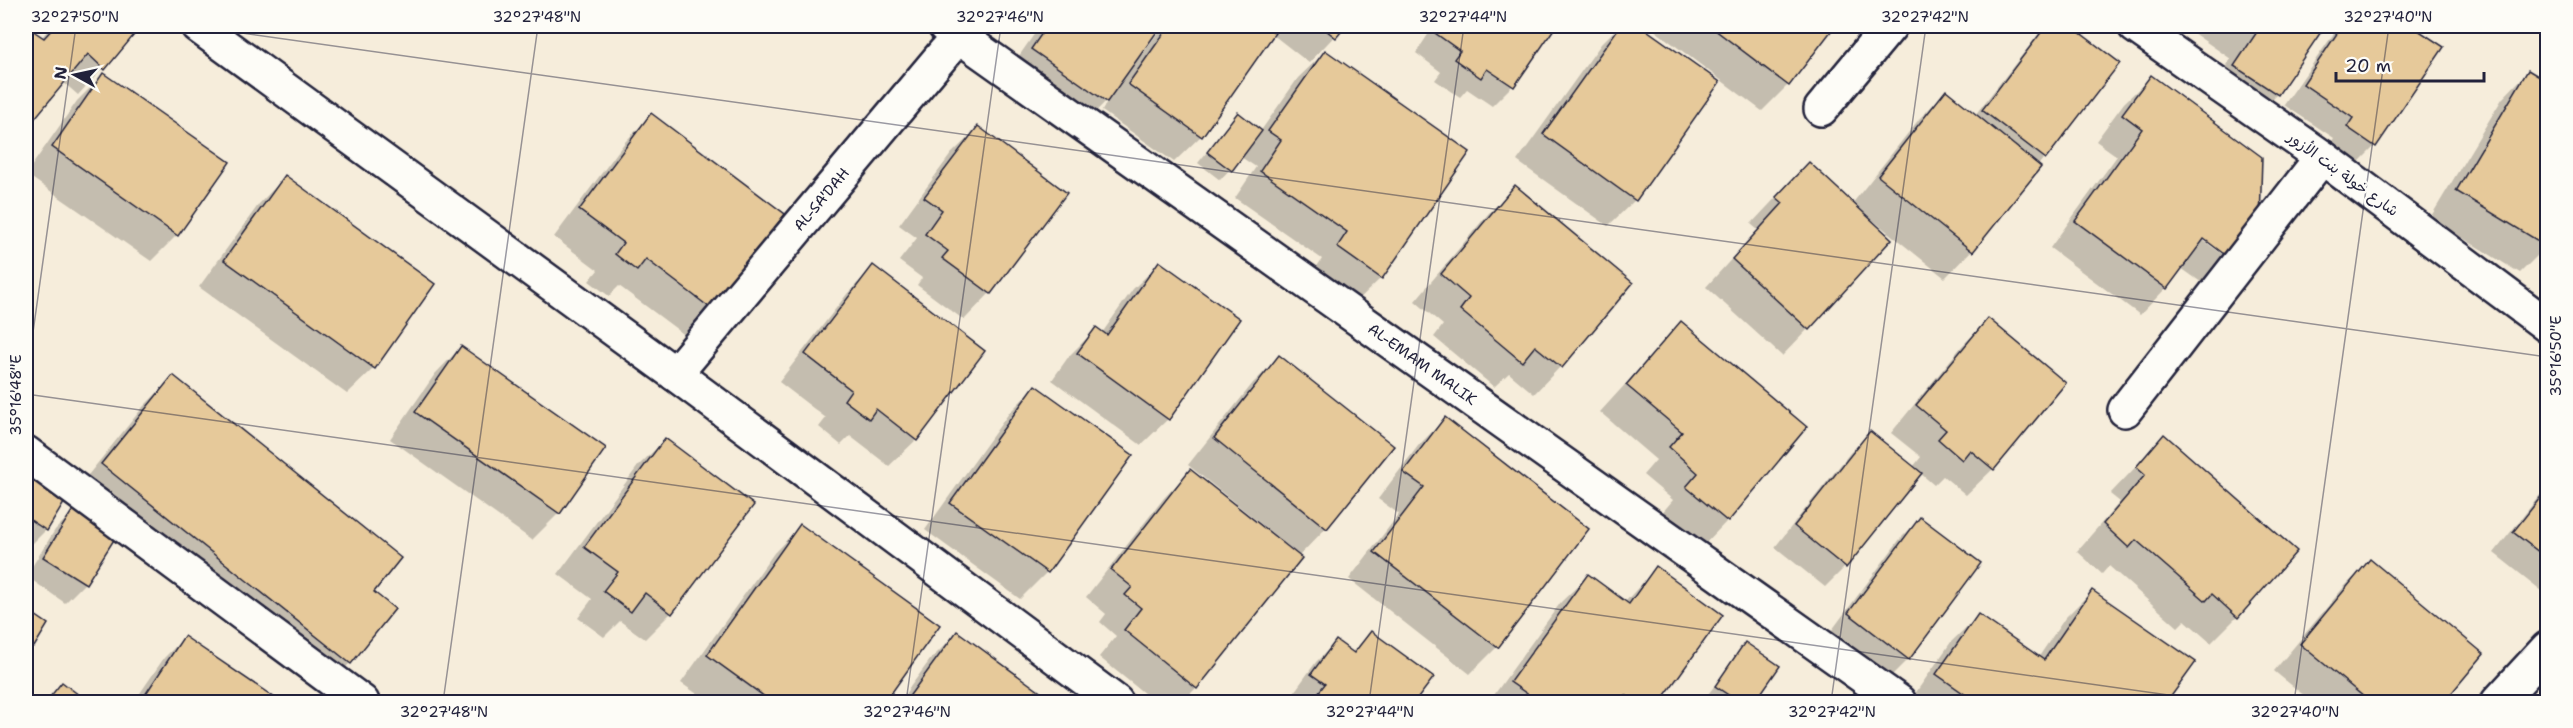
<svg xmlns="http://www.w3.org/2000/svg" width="2573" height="728" viewBox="0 0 2573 728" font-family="'Shantell Sans','Playpen Sans Arabic',sans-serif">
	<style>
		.shadow { fill: #0003; fill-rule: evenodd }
		.building { fill: #e6c99a; stroke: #22223b; stroke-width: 1.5 }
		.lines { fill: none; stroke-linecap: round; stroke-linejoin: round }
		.street-casing { stroke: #22223b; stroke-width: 38 }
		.street { stroke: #fdfcf7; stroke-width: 33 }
		.ticks { fill: none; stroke: #22223b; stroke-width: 1.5; stroke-opacity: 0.45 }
		.labels { text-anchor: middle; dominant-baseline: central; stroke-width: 5; stroke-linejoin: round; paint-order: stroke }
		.street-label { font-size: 15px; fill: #22223b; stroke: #fdfcf7 }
		.neatline { fill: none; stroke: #22223b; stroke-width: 2 }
		.ticks-label { font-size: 15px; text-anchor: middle; fill: #22223b }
	</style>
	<rect width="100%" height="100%" fill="#f6eddb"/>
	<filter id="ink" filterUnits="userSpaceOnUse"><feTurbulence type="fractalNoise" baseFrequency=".0167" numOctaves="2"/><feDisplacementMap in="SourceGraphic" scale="12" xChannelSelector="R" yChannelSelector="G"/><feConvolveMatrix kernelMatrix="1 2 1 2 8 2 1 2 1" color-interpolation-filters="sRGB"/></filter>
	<g filter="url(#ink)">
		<g class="shadow">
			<polygon points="26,26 41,38 52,26 120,26 132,36 78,95 63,82 26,127"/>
			<polygon points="1040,26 1159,26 1139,54 1141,56 1163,26 1344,26 1309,63 1272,34 1201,136 1174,162 1102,111 1108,99 1080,128 1005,76"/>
			<polygon points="1423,26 1554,26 1512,86 1492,106 1467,89 1460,97 1435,80 1441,72 1416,53 1431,30"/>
			<polygon points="1619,26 1639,26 1718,82 1635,200 1608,226 1517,161 1601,44"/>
			<polygon points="1649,26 1833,26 1788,85 1762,111"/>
			<polygon points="2045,26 2069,26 2118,63 1971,251 1945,278 1874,221 1808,329 1782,356 1706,287 1758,230 1751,224 1782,191 1852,204 1920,118 1946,92 1975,115"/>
			<polygon points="2183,26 2323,26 2277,94 2250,121 2208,93 2231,59"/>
			<polygon points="2339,26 2409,26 2442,48 2375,146 2355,166 2328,147 2334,138 2284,105"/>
			<polygon points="1325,52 1381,278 1354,304 1312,274 1322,259 1235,198 1256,167 1241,157 1220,180 1198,163 1238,114 1260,132 1298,78"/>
			<polygon points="2528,72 2547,246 2520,273 2430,218 2502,99"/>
			<polygon points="103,75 177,235 151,261 26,174 77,101"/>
			<path d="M2151 77 2260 157 2259 221 2231 259 2205 285 2181 268 2166 288 2140 315 2050 248 2117 156 2096 141 2124 103ZM2199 233 2229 255V259L2197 236Z"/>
			<polygon points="651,115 712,309 686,336 619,286 609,296 589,281 598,270 554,237 625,142"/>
			<polygon points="978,128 990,293 964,320 917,285 922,278 899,261 917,238 899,225 951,154"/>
			<polygon points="285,177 374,368 347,394 199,287 259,204"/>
			<polygon points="1515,187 1630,284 1560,367 1534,394 1509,373 1494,387 1434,337 1443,325 1415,301 1488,214"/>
			<polygon points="1160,263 1168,419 1141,445 1052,380 1069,356 1096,329 1102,333 1133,289"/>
			<polygon points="873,267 916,440 889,466 850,436 841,445 819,427 826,418 779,382 847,294"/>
			<polygon points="1988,320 2064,383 1993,469 1966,495 1943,476 1934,485 1920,473 1845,567 1825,587 1775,547 1850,453 1870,433 1913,467 1921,457 1891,433 1962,346"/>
			<polygon points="1681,323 1727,521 1701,548 1661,514 1673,500 1643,475 1656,460 1600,412"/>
			<polygon points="461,347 559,513 532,540 390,439 435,374"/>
			<polygon points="1280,357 1392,446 1326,528 1298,557 1196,688 1182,702 1155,702 1099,657 1116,636 1100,622 1106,614 1086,597 1164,498 1190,471 1290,551 1292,549 1188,465 1253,383"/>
			<polygon points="173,377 350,663 320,694 72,495 143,407"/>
			<polygon points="1035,387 1131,456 1047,572 1020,599 925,530 1009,413"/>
			<polygon points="1445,419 1497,647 1470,674 1349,579 1399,514 1378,499 1418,446"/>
			<polygon points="2164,437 2237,617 2211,643 2185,620 2178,627 2109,566 2102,574 2077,551 2120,502 2110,494"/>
			<polygon points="665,440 671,613 645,639 620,621 604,637 578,618 592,599 558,574 638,466"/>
			<polygon points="26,474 65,499 46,530 26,550"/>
			<polygon points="2548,485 2548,585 2542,591 2494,553"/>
			<polygon points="75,510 85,583 65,603 26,576 55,530"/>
			<polygon points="1920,519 1908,659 1888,679 1829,634 1900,539"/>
			<polygon points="800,526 938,625 883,702 709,702 681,683 774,553"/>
			<polygon points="2370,561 2482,654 2442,702 2312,702 2274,671 2344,587"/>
			<polygon points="1656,568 1721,615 1658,702 1489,702 1561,602 1588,576 1625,602"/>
			<polygon points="2092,591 2194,662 2166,702 1910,701 1951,642 1978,616 2038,658 2065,618"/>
			<polygon points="26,611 46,624 26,653"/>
			<polygon points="957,633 1051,702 899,702 930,660"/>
			<polygon points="1371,633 1432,677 1413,702 1303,702 1292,695 1316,662 1336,642 1351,653"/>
			<polygon points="184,638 278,702 134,702 164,658"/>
			<polygon points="1746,644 1778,666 1753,702 1714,702 1706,697"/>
			<polygon points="62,684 86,702 43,702"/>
			<polygon points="108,696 116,702 102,702"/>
		</g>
		<g class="building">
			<polygon points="26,26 44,38 55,26 122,26 134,35 105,70 88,54 26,129"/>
			<polygon points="1047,26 1161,26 1107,102 1031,49"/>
			<polygon points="1169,26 1265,26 1275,33 1202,137 1128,84"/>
			<polygon points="1321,26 1346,26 1336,38"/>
			<polygon points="1439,26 1556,26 1514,87 1487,69 1481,78 1454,59 1460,51 1435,33"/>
			<polygon points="1620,26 1641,26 1720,82 1636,201 1543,134"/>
			<polygon points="1710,26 1835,26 1789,86"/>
			<polygon points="2046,26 2071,26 2120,63 2046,159 1982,110"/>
			<polygon points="2248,26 2325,26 2278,95 2234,66 2257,32"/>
			<polygon points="2342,26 2412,26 2444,47 2376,147 2347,127 2353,118 2303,84"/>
			<polygon points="1325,50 1470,152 1382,279 1337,247 1347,232 1260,171 1281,140 1268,131"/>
			<polygon points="2528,70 2548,82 2548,247 2456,191"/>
			<polygon points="103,73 230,162 178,236 52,147"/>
			<polygon points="2151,75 2262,157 2260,221 2232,260 2204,239 2167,289 2075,221 2142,129 2122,114"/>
			<polygon points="1946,90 2041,167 1973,252 1878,176"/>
			<polygon points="1238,112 1262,131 1232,171 1207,152"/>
			<polygon points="651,113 785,214 713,310 646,259 637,271 615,254 623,243 579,210"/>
			<polygon points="978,126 1067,193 991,294 942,258 948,251 925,234 942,210 924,197"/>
			<polygon points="1809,162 1892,239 1809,330 1732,259 1783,203 1776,197"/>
			<polygon points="285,175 435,284 375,369 224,260"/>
			<polygon points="1515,185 1633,283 1562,368 1535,346 1522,362 1460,310 1469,298 1441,274"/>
			<polygon points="1159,261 1240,319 1169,420 1077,353 1096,327 1107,335"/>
			<polygon points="873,265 985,351 917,441 876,409 869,419 844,400 851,390 805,354"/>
			<polygon points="1988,318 2066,383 1994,470 1970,450 1962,460 1938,439 1946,430 1916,405"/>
			<polygon points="1681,321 1807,427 1728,522 1686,487 1698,473 1669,447 1682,432 1626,385"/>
			<polygon points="461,346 606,448 560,514 415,412"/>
			<polygon points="1279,355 1394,446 1327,529 1214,438"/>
			<polygon points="173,375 401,558 374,592 395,609 351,664 101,464"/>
			<polygon points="1035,385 1133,455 1048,573 950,503"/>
			<polygon points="1445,417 1589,529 1498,648 1374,552 1424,487 1403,472"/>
			<polygon points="1870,431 1922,473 1846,568 1794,526"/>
			<polygon points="2164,434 2297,551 2238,618 2212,594 2206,601 2136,540 2129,548 2103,524 2145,475 2136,467"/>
			<polygon points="665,438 754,505 672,614 645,593 631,612 603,591 618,572 584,547"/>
			<polygon points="1190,469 1302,558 1197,689 1124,630 1141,608 1125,595 1132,587 1111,570"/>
			<polygon points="26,472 67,498 47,531 26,517"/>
			<polygon points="2548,488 2548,559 2513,532"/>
			<polygon points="74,508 117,535 86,584 43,557"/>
			<polygon points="1920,517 1981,563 1909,660 1848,613"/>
			<polygon points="800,524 940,625 885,702 772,702 707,655"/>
			<polygon points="2370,559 2484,654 2444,702 2370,702 2300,644"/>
			<polygon points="1656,566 1723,615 1660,702 1636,702 1625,695 1619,702 1539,702 1510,682 1588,574 1629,604"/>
			<polygon points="2092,590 2196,662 2167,702 1976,702 1936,674 1978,614 2044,660"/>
			<polygon points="26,609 48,624 34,647 26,642"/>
			<polygon points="957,631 1054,702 905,702"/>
			<polygon points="1371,631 1434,677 1415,702 1311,702 1325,684 1311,674 1336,640 1354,653"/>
			<polygon points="184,636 281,702 150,702 143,698"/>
			<polygon points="1745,642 1780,666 1755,702 1739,702 1715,686"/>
			<polygon points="62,682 88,702 46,702"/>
		</g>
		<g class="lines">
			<defs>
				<g id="street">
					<polyline points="198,26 675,374 1116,702"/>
					<path id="s1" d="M945 26 1899 702"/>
					<polyline points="2135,26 2322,157 2548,326"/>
					<polyline points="1821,109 1890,26"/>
					<path id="s2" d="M675 374 967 26"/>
					<polyline points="2125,410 2322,157"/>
					<polyline points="26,453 362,702"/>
					<polyline points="2498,702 2548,648"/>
				</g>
			</defs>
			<use href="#street" class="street-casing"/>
			<use href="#street" class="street"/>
		</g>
	</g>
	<path class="ticks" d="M192 26 2548 357M26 382 76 26M26 394 2218 702M443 702 538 26M906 702 1001 26M1369 702 1464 26M1831 702 1926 26M2294 702 2389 26"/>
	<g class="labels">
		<g class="street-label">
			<text transform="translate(2343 174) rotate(36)">شارع خولة بنت الأزور</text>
			<text stroke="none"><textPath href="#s2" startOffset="228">AL-SA'DAH</textPath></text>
			<text stroke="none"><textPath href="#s1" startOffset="585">AL-EMAM MALIK</textPath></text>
		</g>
	</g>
	<rect width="2573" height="728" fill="none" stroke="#fdfcf7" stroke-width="66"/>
	<g transform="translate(75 75) rotate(278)" stroke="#fdfcf7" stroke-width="4.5" paint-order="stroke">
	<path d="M0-4.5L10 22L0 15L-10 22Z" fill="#22223b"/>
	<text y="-9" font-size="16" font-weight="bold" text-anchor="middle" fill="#22223b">N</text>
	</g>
	<path d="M2336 72v9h148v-9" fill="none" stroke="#22223b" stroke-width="3"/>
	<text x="2345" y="72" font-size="18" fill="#22223b" stroke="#fdfcf7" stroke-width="4.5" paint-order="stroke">20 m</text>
	<rect x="33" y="33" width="2507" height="662" class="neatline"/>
	<g class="ticks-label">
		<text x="75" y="22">32°27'50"N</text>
		<text x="537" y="22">32°27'48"N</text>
		<text x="1000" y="22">32°27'46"N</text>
		<text x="1463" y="22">32°27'44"N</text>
		<text x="1925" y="22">32°27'42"N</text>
		<text x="2388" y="22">32°27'40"N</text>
		<text transform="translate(2556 356) rotate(-90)" y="5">35°16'50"E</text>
		<text transform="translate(16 395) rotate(-90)" y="5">35°16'48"E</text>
		<text x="444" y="717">32°27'48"N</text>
		<text x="907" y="717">32°27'46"N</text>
		<text x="1370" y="717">32°27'44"N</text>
		<text x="1832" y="717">32°27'42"N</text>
		<text x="2295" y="717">32°27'40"N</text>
	</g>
</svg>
